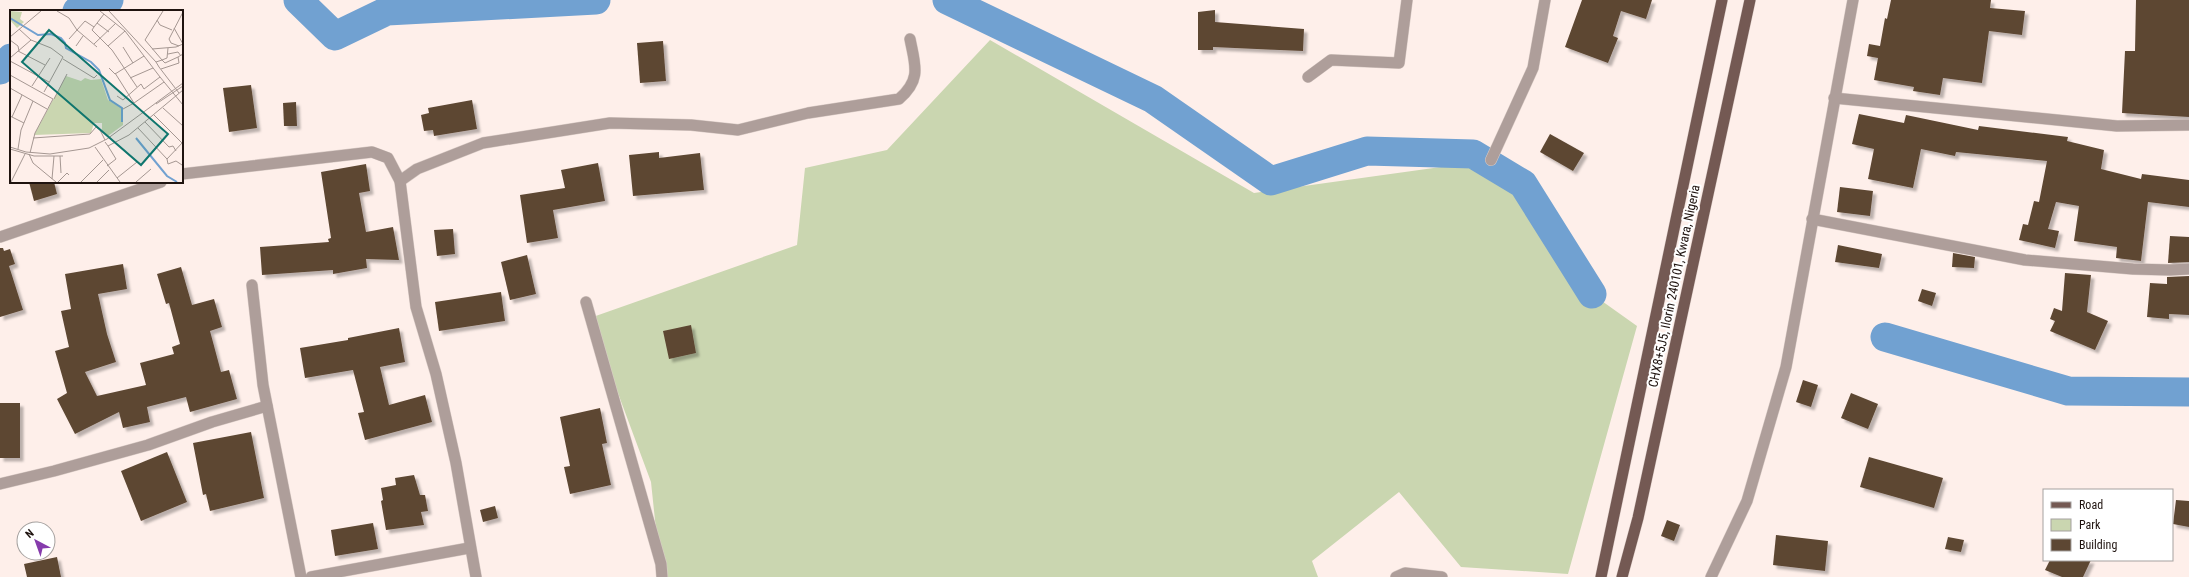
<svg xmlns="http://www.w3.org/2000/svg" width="2189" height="577" viewBox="0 0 2189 577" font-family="'Roboto Condensed',sans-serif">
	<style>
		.green { fill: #cad6b0 }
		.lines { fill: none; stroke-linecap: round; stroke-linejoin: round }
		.river { stroke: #71a1d1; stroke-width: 29 }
		.building { fill: #5d4733; filter: url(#shadow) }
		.minor-casing { stroke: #daccc7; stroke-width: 12 }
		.primary-casing { stroke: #daccc7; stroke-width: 12 }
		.minor { stroke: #ae9e9a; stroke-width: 11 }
		.primary { stroke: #745953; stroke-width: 11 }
		.labels { text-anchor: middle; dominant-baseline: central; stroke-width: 4; stroke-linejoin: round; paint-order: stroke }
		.street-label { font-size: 13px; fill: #1f130f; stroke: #fff }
		.inset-river { fill: none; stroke: #71a1d1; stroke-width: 2 }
		.inset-road { fill: none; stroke: #a59792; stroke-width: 1 }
		.view { fill: #0f766e; fill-opacity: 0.15; stroke: #0f766e; stroke-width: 2 }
		.inset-edge { fill: none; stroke: #1f130f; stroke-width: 2 }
	</style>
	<defs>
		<filter id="shadow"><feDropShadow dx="3.5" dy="3.5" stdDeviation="1" flood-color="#0004"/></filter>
	</defs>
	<rect width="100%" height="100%" fill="#feefea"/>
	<polygon class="green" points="990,40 1254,193 1491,160 1592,294 1637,326 1568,574 1461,567 1399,492 1312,561 1318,577 661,577 651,482 590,318 797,245 805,168 887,150"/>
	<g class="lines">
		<g class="river">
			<polyline points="298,0 335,36 387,11 596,0"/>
			<polyline points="947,0 1153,99 1271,181 1367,151 1473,154 1523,184 1592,294"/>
			<polyline points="77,11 109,0"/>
			<polyline points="0,70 11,58"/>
			<polyline points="1885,337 2068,391 2189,392"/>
		</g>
	</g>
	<g class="building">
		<polygon points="1582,0 1652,0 1646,19 1621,11 1613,36 1618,38 1608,63 1565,47"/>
		<polygon points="1891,0 1991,0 1990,8 2025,11 2022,35 1989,31 1982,83 1943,78 1940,95 1913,91 1914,87 1874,80 1878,58 1867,56 1869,44 1880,46 1885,18 1887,19"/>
		<polygon points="2136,0 2189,0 2189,117 2122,113 2125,51 2135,51"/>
		<polygon points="1215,10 1215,22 1304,29 1303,51 1213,47 1213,50 1198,50 1198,12"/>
		<polygon points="663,41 666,81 640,83 637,43"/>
		<polygon points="251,85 257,128 229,132 223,88"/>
		<polygon points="472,100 477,129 434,136 433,130 424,131 421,115 429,113 428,108"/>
		<polygon points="296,102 297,126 284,126 283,103"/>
		<polygon points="1859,114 1904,123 1906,115 1978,130 1979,126 2068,137 2067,141 2104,150 2101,169 2141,179 2142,174 2189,180 2189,207 2148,202 2141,261 2116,258 2117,247 2074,241 2079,206 2056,202 2048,229 2059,231 2055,248 2019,240 2023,224 2028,225 2034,201 2039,202 2047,161 1956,152 1955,156 1921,149 1913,188 1868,179 1874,149 1852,144"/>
		<polygon points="1550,134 1584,153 1573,171 1540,152"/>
		<polygon points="659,152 659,158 700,153 704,190 633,196 629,155"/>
		<polygon points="598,163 605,201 553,210 558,238 527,243 520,195 565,188 561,170"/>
		<polygon points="366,164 370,191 359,193 366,232 393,227 399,260 366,259 367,268 333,274 333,270 262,275 260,247 329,242 328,239 331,238 321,172"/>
		<polygon points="29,182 54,182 57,194 34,201"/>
		<polygon points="1840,187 1873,191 1870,216 1837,212"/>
		<polygon points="453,229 455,254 437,256 434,230"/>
		<polygon points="2170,236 2189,237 2189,262 2168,263"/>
		<polygon points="1838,245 1882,254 1879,268 1835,262"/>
		<polygon points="0,248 3,248 4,251 10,249 15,264 9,266 23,310 0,317"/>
		<polygon points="1953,253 1975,257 1974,268 1952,267"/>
		<polygon points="527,255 536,294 510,300 501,262"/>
		<polygon points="123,264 127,289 98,294 107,334 116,362 85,372 97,396 146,385 140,363 174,354 172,347 180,344 169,303 166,304 157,274 181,267 192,305 214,299 222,327 210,331 221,372 229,370 237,399 190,412 186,397 147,407 150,422 123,428 119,412 75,434 57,399 67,393 55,351 69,347 61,311 71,309 65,274"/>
		<polygon points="2065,273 2091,275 2087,312 2108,321 2095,350 2050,331 2055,321 2050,319 2054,308 2062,311"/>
		<polygon points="2189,276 2189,315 2169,314 2169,319 2147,317 2150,283 2167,284 2167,277"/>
		<polygon points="1922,289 1936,293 1932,306 1918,301"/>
		<polygon points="501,292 505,321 439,331 435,302"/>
		<polygon points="691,325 696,353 669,359 663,331"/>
		<polygon points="399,328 405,362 380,367 389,405 425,395 432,422 365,440 358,413 364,412 353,370 305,378 300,348 348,340 348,338"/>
		<polygon points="1803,380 1818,385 1811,407 1796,402"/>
		<polygon points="1851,393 1878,404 1868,429 1841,418"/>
		<rect x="0" y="403" width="20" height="55"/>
		<polygon points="600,408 607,443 602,444 611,485 570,494 564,467 570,466 560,417"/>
		<polygon points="251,432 264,498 210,511 206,494 203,495 193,443"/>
		<polygon points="167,452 187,502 141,521 121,471"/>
		<polygon points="1869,457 1943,478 1934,508 1860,487"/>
		<polygon points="414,475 420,495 425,495 428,511 421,512 424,525 386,530 381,501 383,500 381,488 396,485 395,478"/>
		<polygon points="2176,500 2189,501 2189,527 2173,524"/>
		<polygon points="495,506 498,518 483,522 480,510"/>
		<polygon points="1667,520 1680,525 1674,541 1661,536"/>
		<polygon points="373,523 378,549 335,556 331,530"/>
		<polygon points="1776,535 1828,541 1825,571 1773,565"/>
		<polygon points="1948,537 1964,540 1961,552 1945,549"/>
		<polygon points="57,557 61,577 27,577 24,564"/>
		<polygon points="2050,560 2091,560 2083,577 2062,577 2045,570"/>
	</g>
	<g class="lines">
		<defs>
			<g id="minor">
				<polyline points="1308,77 1331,60 1399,63 1407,0"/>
				<polyline points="1834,98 2117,126 2189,125"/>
				<polyline points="1491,160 1533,68 1545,0"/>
				<polyline points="182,174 372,152 388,158 400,181 416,307 436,374 456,463 476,577"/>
				<path d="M400 181 417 169 483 143 610 123 691 125 738 130 808 113 899 99C922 79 915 65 910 39"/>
				<polyline points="1812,219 2025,260 2133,269 2170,270 2189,269"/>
				<polyline points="0,237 161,182"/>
				<polyline points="252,285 263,385 301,577"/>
				<polyline points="586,302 661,564 662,577"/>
				<polyline points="0,484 54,471 148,445 212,422 267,406"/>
				<polyline points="311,577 469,548"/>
				<polyline points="1396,577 1405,573 1442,577"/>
				<polyline points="1711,577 1747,501 1786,367 1853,0"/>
			</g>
			<g id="primary">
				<polyline points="1601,577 1722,0"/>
				<polyline points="1622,577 1638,518 1750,0"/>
			</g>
		</defs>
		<use href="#minor" class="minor-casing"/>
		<use href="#primary" class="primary-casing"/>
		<use href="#minor" class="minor"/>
		<use href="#primary" class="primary"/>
	</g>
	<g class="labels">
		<g class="street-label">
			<text transform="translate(1674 286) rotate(-78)">CHX8+5J5, Ilorin 240101, Kwara, Nigeria</text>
		</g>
	</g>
	<g transform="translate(10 10)">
		<rect width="173" height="173" fill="#feefea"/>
		<path d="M0 1 12 2 10 9 14 12 7 18 0 10ZM56 66 71 71 75 68 81 70 91 69 98 90 113 99V115L98 126 92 120V113H84L81 123 24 125Z" fill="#cad6b0"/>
		<path class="inset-river" d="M0 8 28 25 41 24 51 28 55 33 56 38 81 52 89 60 100 90 112 98V112M126 128 157 166 167 172"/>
		<path class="inset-road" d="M47 1 59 8 67 20 87 37M90 1 115 21M99 1 146 52M153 1 135 30 152 50 146 52 149 57 169 83M147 10 150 15 162 20M87 13 99 22M84 17 94 4M164 18 173 34M9 19 21 30 41 38 53 47 34 82M0 27 31 1M59 29 75 11 84 17 82 20 102 40 127 77M159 29 173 2M159 29 161 33 169 36M0 30 8 36 9 41M84 34 106 13M66 36 73 26M98 36 115 21 134 46M113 37 123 53M142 39 166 37 173 34M8 41 35 55M158 44 168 42 171 46M0 48 21 30M53 49 84 68 87 65M152 50 155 53 168 47M152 50 157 48 158 38M0 51 39 72M99 58 105 64 134 46 150 67M151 59 169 53 168 47 173 44M105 63 124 93 154 72M0 65 43 89 25 123 20 143M120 68 143 58M22 76 40 48M0 78 37 99M107 86 113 90 131 74 134 79 150 67 173 95M44 89 57 64M146 94 173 76M153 98 173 116M113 99 124 93M144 105 172 133M0 106 14 113M2 107 12 85M135 112 159 137 163 136 166 141M128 118 157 149 158 154 166 151 172 155M23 128 80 124 86 117 90 120 95 130M95 132 98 136 119 125 173 80M0 137 16 142 40 144 79 138 97 129 173 73M85 137 110 172M0 139 24 146H53M8 139 11 120 23 91M19 144 23 153 46 172M50 146 51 163M157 149 173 132M97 156 106 149 98 136M107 168 127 152M42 169 44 146M1 172 15 144M48 172 57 163 59 165M71 172 93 150M87 172 99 160M126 172 141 159"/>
		<path class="view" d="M39 20 158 124 131 155 12 52Z"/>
		<rect width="173" height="173" class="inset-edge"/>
	</g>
	<rect x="2043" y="489" width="130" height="72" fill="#ffffff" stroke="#a5a19f"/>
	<rect x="2051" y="502" width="20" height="6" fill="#745953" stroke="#a5a19f"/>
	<text x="2079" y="509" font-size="12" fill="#1f130f">Road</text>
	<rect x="2051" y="519" width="20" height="12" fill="#cad6b0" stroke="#a5a19f"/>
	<text x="2079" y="529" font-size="12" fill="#1f130f">Park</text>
	<rect x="2051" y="539" width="20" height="12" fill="#5d4733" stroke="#a5a19f"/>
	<text x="2079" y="549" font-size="12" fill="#1f130f">Building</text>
	<g transform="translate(36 541) rotate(319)"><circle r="19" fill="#ffffff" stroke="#a5a19f"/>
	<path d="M0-3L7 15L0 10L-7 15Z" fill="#863bac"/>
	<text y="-6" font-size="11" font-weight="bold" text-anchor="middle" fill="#1f130f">N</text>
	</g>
</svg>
